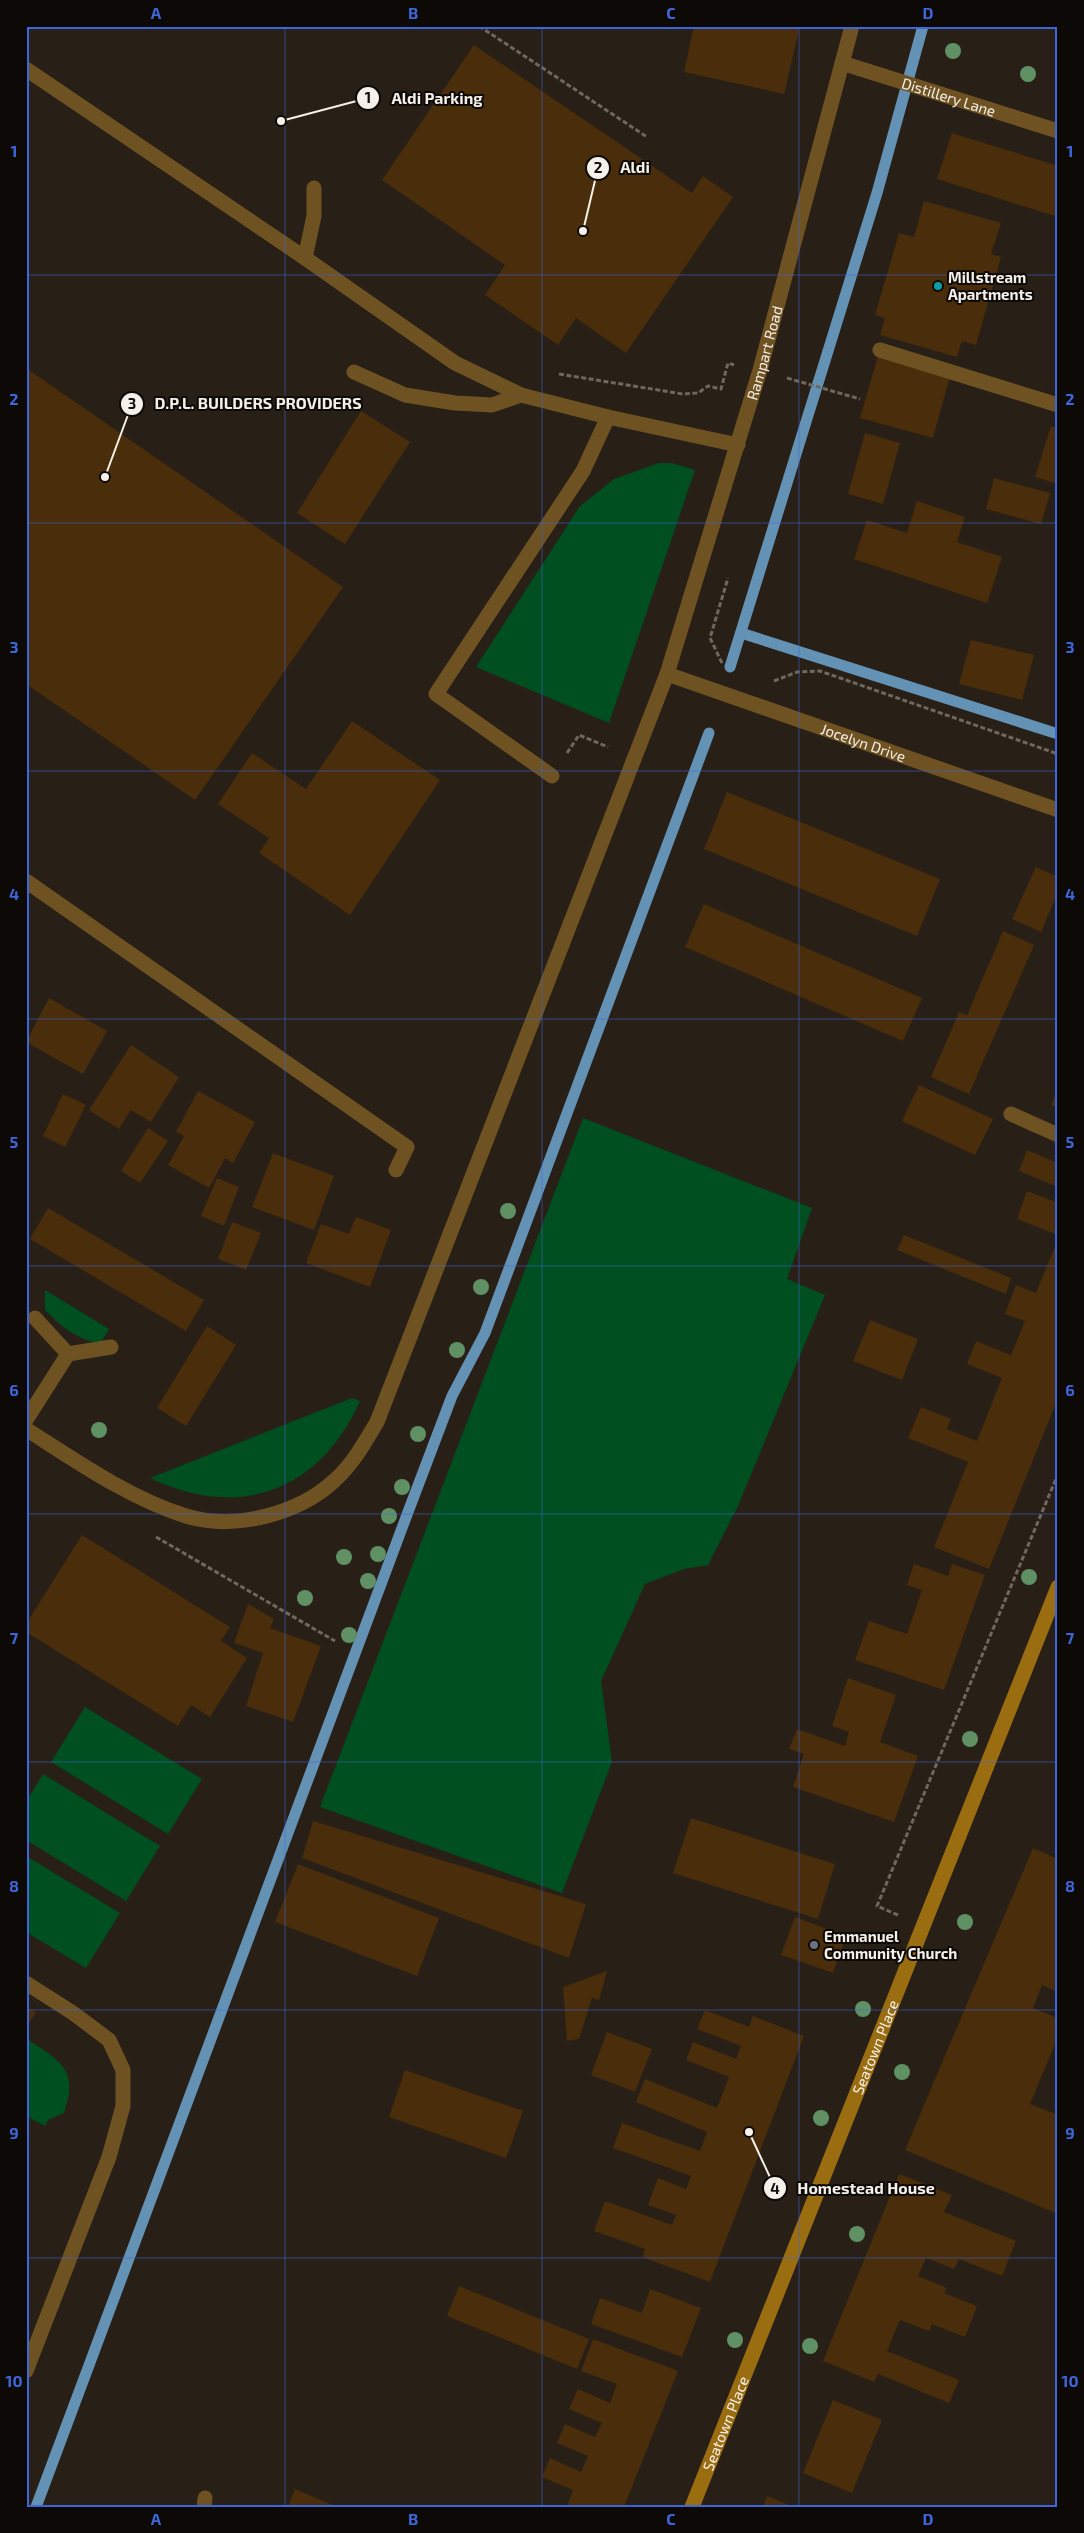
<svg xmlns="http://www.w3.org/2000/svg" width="1084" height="2533" viewBox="0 0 1084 2533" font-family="'Exo 2',sans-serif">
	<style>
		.green { fill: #004f21 }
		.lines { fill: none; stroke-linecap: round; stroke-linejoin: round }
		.stream { stroke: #6492b4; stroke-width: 11 }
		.building { fill: #4a2d0a }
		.path { stroke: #706860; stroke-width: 3; stroke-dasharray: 5 2.5; stroke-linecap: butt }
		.service { stroke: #6e5222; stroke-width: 15 }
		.pedestrian { stroke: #6e5222; stroke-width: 15 }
		.minor { stroke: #6e5222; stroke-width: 15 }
		.secondary { stroke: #9a6d11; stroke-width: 15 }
		.tree { fill: #609165 }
		.grid { fill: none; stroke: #3e66db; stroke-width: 1; stroke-opacity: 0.55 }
		.culture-dot { fill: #0f9aa8; stroke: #0d0906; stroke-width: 2 }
		.worship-dot { fill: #6b7280; stroke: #0d0906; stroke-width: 2 }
		.labels { text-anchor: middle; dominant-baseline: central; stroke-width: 4; stroke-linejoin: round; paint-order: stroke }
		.street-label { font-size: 15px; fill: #f6f0ea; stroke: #0d0906 }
		.poi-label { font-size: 15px; font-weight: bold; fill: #f6f0ea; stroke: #0d0906; text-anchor: start }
		.leader { fill: none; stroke: #f6f0ea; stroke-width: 2 }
		.callout-dot { fill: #f6f0ea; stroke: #0d0906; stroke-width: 2 }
		.mark-label { font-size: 15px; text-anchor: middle; font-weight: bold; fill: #111 }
		.callout-label { font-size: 16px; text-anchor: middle; font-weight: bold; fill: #f6f0ea; stroke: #0d0906; stroke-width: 4; stroke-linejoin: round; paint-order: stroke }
		.neatline { fill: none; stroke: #3e66db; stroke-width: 2 }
		.grid-label { font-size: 16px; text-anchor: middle; font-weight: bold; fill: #3e66db }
	</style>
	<rect width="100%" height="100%" fill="#281f16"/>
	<g class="green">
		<polygon points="659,463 672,463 695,470 609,723 476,667 580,506 614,479"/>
		<polygon points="583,1118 812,1208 787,1279 825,1295 738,1506 708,1565 684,1569 645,1584 601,1681 612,1762 562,1893 320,1807"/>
		<path d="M45 1290 109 1329 100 1344C77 1339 60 1326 45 1310Z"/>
		<path d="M352 1398 360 1401C320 1491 239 1521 150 1478Z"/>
		<polygon points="85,1707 202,1779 168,1834 51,1762"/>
		<polygon points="43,1774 160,1846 126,1901 26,1840 26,1802"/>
		<polygon points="26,1856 120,1913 86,1968 26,1932"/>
		<path d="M26 2038C59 2061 80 2068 64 2113L48 2120 45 2126 26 2116Z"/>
	</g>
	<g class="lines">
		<g class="stream">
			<polyline points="741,633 1058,734"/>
			<polyline points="730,667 877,193 923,26"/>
			<polyline points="36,2507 408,1512 452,1396 485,1333 709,733"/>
		</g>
	</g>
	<g class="building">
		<polygon points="694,26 800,26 784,94 684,72"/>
		<polygon points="474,45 692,193 703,176 733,197 626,353 576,318 558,345 485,295 505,265 382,180"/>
		<polygon points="952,133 1058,166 1058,217 937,179"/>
		<polygon points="924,201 1001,223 991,254 1001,257 976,345 962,341 957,357 880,335 885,318 875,315 899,233 914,237"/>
		<polygon points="878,356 950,376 933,438 860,418"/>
		<polygon points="26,368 343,587 195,800 26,684"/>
		<polygon points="361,411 410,442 345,544 297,513"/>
		<polygon points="1051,426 1058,428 1058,484 1035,477"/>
		<polygon points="865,433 900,443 883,504 848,494"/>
		<polygon points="994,478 1050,493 1041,524 986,509"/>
		<polygon points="917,501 965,517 957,542 1002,557 987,603 854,559 867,520 907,533"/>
		<polygon points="971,640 1034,655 1022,700 959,684"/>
		<polygon points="352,721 440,780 350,915 259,853 269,838 218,804 252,753 306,789"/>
		<polygon points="727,792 940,879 917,936 704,849"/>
		<polygon points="1036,867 1058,877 1058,892 1041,932 1012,919"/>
		<polygon points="704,904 922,998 903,1041 685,947"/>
		<polygon points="1003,931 1034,945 969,1094 931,1077 959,1012 967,1015"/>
		<polygon points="49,998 107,1031 83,1074 26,1042"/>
		<polygon points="131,1045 179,1077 151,1122 131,1110 119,1129 89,1110"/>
		<polygon points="919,1085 993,1119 975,1155 902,1121"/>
		<polygon points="1058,1088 1058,1108 1051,1105"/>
		<polygon points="198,1091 255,1122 233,1163 225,1158 209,1188 168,1165 184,1136 176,1132"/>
		<polygon points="63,1094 86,1105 65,1147 43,1136"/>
		<polygon points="148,1128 168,1141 140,1183 121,1171"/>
		<polygon points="1027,1150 1058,1163 1058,1187 1019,1171"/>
		<polygon points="273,1153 334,1176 314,1230 252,1207"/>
		<polygon points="217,1178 239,1187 224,1226 201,1216"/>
		<polygon points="1027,1191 1058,1203 1058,1235 1017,1219"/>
		<polygon points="48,1208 204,1300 186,1331 30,1239"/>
		<polygon points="356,1217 391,1230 370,1287 306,1263 321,1224 349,1234"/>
		<polygon points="232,1222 261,1233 246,1270 218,1259"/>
		<polygon points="904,1235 1011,1278 1006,1294 897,1250"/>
		<polygon points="1058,1239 1058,1398 989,1569 934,1547 968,1462 908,1438 921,1407 951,1419 947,1429 977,1441 1002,1378 967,1364 976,1341 1011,1355 1025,1321 1005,1314 1016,1285 1036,1293"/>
		<polygon points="870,1320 918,1339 902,1380 853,1361"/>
		<polygon points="207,1326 236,1345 186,1426 157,1408"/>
		<polygon points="82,1535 230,1627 221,1641 247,1658 210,1717 191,1705 178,1726 26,1632 26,1624"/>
		<polygon points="914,1564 948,1576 952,1564 985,1575 944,1690 855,1660 869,1621 907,1634 922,1590 907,1585"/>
		<polygon points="248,1604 274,1619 270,1628 321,1646 293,1722 246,1706 263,1653 234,1643"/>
		<polygon points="848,1678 896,1695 880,1742 918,1756 894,1822 793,1787 804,1754 789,1749 797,1729 845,1746 849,1732 832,1726"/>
		<polygon points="691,1818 835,1864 818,1919 673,1873"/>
		<polygon points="313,1821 586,1904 569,1958 302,1858"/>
		<polygon points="1033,1848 1058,1859 1058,1992 1042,1985 1033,2008 1058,2018 1058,2037 1030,2104 1058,2115 1058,2214 905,2150"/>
		<polygon points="298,1864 439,1918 417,1976 275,1922"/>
		<polygon points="795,1917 846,1936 833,1973 781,1955"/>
		<polygon points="607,1971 599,2000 592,1998 579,2039 567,2041 563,1987"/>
		<polygon points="26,2006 36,2013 26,2027"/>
		<polygon points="705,2010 749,2027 753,2016 804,2036 710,2282 642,2257 645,2249 594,2231 605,2201 672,2225 676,2215 648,2205 658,2178 686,2189 691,2176 613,2148 622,2123 700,2151 707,2132 636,2102 645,2079 717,2108 729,2077 686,2060 693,2042 736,2059 741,2046 697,2029"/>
		<polygon points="607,2032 652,2049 635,2092 591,2075"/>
		<polygon points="405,2070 523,2111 506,2158 389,2117"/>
		<polygon points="899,2174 952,2195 944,2212 1016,2241 1002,2276 959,2259 954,2269 926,2258 918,2276 947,2288 944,2293 977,2306 965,2337 932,2324 929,2331 900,2320 887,2351 959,2380 949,2403 878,2374 874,2382 823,2361"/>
		<polygon points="459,2286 589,2339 577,2369 447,2316"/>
		<polygon points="650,2289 701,2308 682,2357 591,2324 600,2298 642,2313"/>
		<polygon points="593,2339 678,2371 624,2507 568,2507 567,2506 573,2490 542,2477 550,2458 581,2472 588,2456 557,2443 565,2424 595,2437 602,2423 569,2409 578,2389 610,2403 617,2384 581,2371"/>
		<polygon points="833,2400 882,2420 852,2493 803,2473"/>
		<polygon points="295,2489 337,2507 288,2507"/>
		<polygon points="767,2496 794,2507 763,2507"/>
	</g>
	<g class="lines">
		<g class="path">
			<polyline points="479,26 647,137"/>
			<polyline points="559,374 683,394 698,393 708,386 721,389 728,363 734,365"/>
			<polyline points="787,378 860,399"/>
			<polyline points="722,663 710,638 728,578"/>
			<polyline points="774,681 797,672 820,671 1058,754"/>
			<polyline points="567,753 579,735 608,747"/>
			<polyline points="156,1537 335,1641"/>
			<polyline points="898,1915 877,1906 1058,1474"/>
		</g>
		<g class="service">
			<polyline points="305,258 314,216 314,188"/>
			<polyline points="880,350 1058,405"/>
			<polyline points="354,372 405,395 455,403 492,405 521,395"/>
			<polyline points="552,776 436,694 583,471 608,417"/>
			<polyline points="1011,1114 1058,1135"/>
			<polyline points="26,1983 73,2013 109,2040 123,2070 123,2106 109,2157 26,2371"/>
		</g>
		<polyline class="pedestrian" points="26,69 305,258"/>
		<g class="minor">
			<path id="s1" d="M842 63 1058 131"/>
			<polyline points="305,258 455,363 521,395 608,417 738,445"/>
			<path id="s2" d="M667 674 1058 810"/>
			<polyline points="26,881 407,1147 396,1170"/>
			<polyline points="35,1318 68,1354"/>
			<polyline points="26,1420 68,1354 111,1347"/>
			<path id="s3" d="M26 1429C76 1461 129 1498 186 1516 234 1531 299 1514 335 1480 353 1464 365 1442 377 1422L667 674 760 370 852 26"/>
			<polyline points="204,2507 205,2498"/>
		</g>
		<path class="secondary" id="s4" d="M692 2507 1058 1587"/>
	</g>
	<g class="tree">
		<circle cx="953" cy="51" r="8"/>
		<circle cx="1028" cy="74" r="8"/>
		<circle cx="508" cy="1211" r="8"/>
		<circle cx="481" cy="1287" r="8"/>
		<circle cx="457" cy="1350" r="8"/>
		<circle cx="99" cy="1430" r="8"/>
		<circle cx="418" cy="1434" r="8"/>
		<circle cx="402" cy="1487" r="8"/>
		<circle cx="389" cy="1516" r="8"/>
		<circle cx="378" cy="1554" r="8"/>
		<circle cx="344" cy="1557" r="8"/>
		<circle cx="1029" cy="1577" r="8"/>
		<circle cx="368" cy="1581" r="8"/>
		<circle cx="305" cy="1598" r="8"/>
		<circle cx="349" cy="1635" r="8"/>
		<circle cx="970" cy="1739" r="8"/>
		<circle cx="965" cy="1922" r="8"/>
		<circle cx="863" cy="2009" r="8"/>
		<circle cx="902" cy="2072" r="8"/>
		<circle cx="821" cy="2118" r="8"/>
		<circle cx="857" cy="2234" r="8"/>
		<circle cx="735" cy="2340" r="8"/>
		<circle cx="810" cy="2346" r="8"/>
	</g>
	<path class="grid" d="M285 26V2507M542 26V2507M799 26V2507M26 275H1058M26 523H1058M26 771H1058M26 1019H1058M26 1266H1058M26 1514H1058M26 1762H1058M26 2010H1058M26 2258H1058"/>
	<circle class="culture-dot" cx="938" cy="286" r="5"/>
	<circle class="worship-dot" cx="814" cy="1945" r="5"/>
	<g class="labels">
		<g class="street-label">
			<text stroke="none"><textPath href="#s1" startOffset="112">Distillery Lane</textPath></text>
			<text stroke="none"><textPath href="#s3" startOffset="1552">Rampart Road</textPath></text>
			<text stroke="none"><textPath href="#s2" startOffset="208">Jocelyn Drive</textPath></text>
			<text stroke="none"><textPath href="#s4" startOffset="495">Seatown Place</textPath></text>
			<text stroke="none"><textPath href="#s4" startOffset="90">Seatown Place</textPath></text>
		</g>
		<g class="poi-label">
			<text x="948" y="277">Millstream<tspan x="948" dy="17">Apartments</tspan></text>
			<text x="824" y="1936">Emmanuel<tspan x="824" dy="17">Community Church</tspan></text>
		</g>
	</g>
	<path class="leader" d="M281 121L368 98M583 231L598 168M105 477L132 404M749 2132L775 2188"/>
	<g class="callout-dot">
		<circle cx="281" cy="121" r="5"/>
		<circle cx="583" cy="231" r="5"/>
		<circle cx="105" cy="477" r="5"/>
		<circle cx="749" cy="2132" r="5"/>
		<circle cx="368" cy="98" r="12"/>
		<circle cx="598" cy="168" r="12"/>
		<circle cx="132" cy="404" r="12"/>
		<circle cx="775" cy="2188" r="12"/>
	</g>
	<g class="mark-label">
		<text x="368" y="103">1</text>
		<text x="598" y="173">2</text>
		<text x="132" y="409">3</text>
		<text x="775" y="2194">4</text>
	</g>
	<g class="callout-label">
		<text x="437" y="104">Aldi Parking</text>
		<text x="635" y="173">Aldi</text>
		<text x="258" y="409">D.P.L. BUILDERS PROVIDERS</text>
		<text x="866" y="2194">Homestead House</text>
	</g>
	<rect width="1084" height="2533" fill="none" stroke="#0d0906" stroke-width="55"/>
	<rect x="28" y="28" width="1028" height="2478" class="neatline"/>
	<g class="grid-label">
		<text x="156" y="19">A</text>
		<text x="413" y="19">B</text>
		<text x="671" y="19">C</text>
		<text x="928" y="19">D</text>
		<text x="14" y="157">1</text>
		<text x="1070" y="157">1</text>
		<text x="14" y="405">2</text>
		<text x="1070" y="405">2</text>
		<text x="14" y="653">3</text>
		<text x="1070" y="653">3</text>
		<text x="14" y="900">4</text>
		<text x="1070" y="900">4</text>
		<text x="14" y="1148">5</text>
		<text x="1070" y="1148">5</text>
		<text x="14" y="1396">6</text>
		<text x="1070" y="1396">6</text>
		<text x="14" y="1644">7</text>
		<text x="1070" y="1644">7</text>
		<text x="14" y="1892">8</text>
		<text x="1070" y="1892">8</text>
		<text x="14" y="2139">9</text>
		<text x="1070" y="2139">9</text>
		<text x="14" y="2387">10</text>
		<text x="1070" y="2387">10</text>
		<text x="156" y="2525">A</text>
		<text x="413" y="2525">B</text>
		<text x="671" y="2525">C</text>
		<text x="928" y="2525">D</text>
	</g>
</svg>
